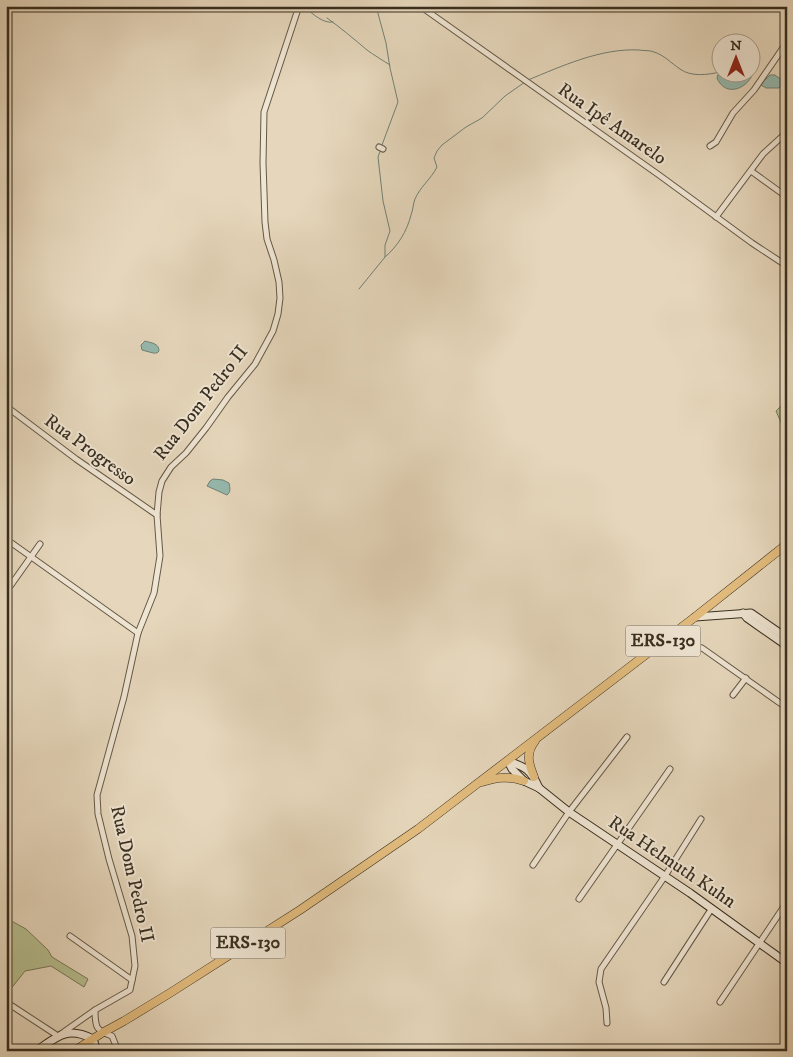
<svg xmlns="http://www.w3.org/2000/svg" width="793" height="1057" viewBox="0 0 793 1057" font-family="'IM FELL DW Pica',serif">
	<style>
		.green { fill: #b6be8f; stroke: #777657 }
		.water { fill: #96bab0; stroke: #708276 }
		.lines { fill: none; stroke-linecap: round; stroke-linejoin: round }
		.stream { stroke: #708276; stroke-width: 1 }
		.street-casing { stroke: #645846; stroke-width: 7 }
		.secondary-casing { stroke: #382e1f; stroke-width: 9 }
		.primary-casing { stroke: #382e1f; stroke-width: 9 }
		.street { stroke: #efe5d3; stroke-width: 5 }
		.secondary { stroke: #efe5d3; stroke-width: 7 }
		.primary { stroke: #e3bc7e; stroke-width: 8 }
		.labels { text-anchor: middle; dominant-baseline: central; stroke-width: 4; stroke-linejoin: round; paint-order: stroke }
		.shield { fill: #efe5d3; stroke: #6f6555; stroke-width: 1 }
		.shield-label { font-size: 18px; font-weight: bold; fill: #382e1f }
		.street-label { font-size: 19px; fill: #382e1f; stroke: #efe5d3 }
	</style>
	<rect width="100%" height="100%" fill="#e6d7bc"/>
	<filter id="stains"><feTurbulence type="fractalNoise" baseFrequency=".004" numOctaves="4"/><feColorMatrix values="0 0 0 0 .2 0 0 0 0 .09 0 0 0 0 .02 0 0 0 .5 -.17"/></filter>
	<radialGradient id="worn" r=".72"><stop offset=".6" stop-color="#630" stop-opacity="0"/><stop offset="1" stop-color="#630" stop-opacity=".3"/></radialGradient>
	<g class="green">
		<polygon points="784,403 787,403 787,436 776,411"/>
		<polygon points="6,918 26,929 48,950 52,957 88,979 84,987 51,966 25,971 6,995"/>
	</g>
	<g class="water">
		<path d="M752 60C762 80 728 104 717 78L720 69V72H750L751 60Z"/>
		<polygon points="770,75 775,75 782,80 782,84 779,88 766,88 761,85 763,82"/>
		<path d="M145 341C151 343 159 343 159 351L157 353H153L142 350 141 345Z"/>
		<path d="M213 479 223 480 229 483C230 488 231 492 227 495L207 486 210 481Z"/>
	</g>
	<g class="lines">
		<g class="stream">
			<polyline points="376,6 386,43 390,68 398,102 382,145"/>
			<path d="M306 9C314 14 323 24 333 22"/>
			<path d="M327 18C341 28 354 39 367 50 374 55 382 60 390 65"/>
			<path d="M528 80C562 66 601 48 639 50 644 51 650 50 654 52 664 55 671 63 680 69 691 77 707 75 720 72"/>
			<path d="M385 257C398 246 407 231 411 215 413 210 413 204 415 199 420 187 431 179 437 167L434 158 437 151 442 145 466 127 482 118 505 96 525 82"/>
			<polyline points="359,289 385,257 385,245 390,231 383,201 378,157 381,149"/>
		</g>
		<defs>
			<g id="street">
				<polyline points="420,6 659,175 752,243 787,266"/>
				<polyline points="710,146 716,142 733,113 754,90 787,42"/>
				<polyline points="379,147 383,149"/>
				<polyline points="751,171 787,197"/>
				<polyline points="716,217 763,154 787,132"/>
				<polyline points="7,407 76,459 157,515"/>
				<polyline points="6,539 138,633"/>
				<polyline points="6,592 40,544"/>
				<polyline points="702,648 787,708"/>
				<polyline points="733,695 746,678"/>
				<polyline points="533,865 569,812 627,737"/>
				<polyline points="579,899 670,769"/>
				<polyline points="70,936 132,980"/>
				<polyline points="664,982 712,908"/>
				<polyline points="6,1002 58,1036 95,1010 130,990 135,966 132,936 109,859 98,814 97,795 124,697 138,633 154,593 160,556 157,515 159,492 162,481 171,467 186,453 206,428 228,397 255,364 273,331 278,314 280,298 279,282 274,260 267,239 265,222 263,163 264,112 299,6"/>
				<polyline points="720,1002 787,902"/>
				<path d="M95 1010C95 1027 96 1031 112 1036L116 1046 119 1051"/>
				<polyline points="785,1016 787,1013"/>
				<polyline points="607,1023 606,1008 599,982 601,969 665,876 701,819"/>
			</g>
			<g id="secondary">
				<polyline points="743,613 747,618 787,646"/>
				<polyline points="695,617 751,613 787,638"/>
				<polyline points="508,761 512,769 524,781 539,788 569,812 690,893 787,963"/>
				<path d="M508 761C526 767 531 770 539 788"/>
				<polyline points="6,1050 7,1051"/>
				<path d="M36 1051C58 1036 67 1026 93 1039L97 1051"/>
			</g>
			<g id="primary">
				<path d="M534 777C529 764 525 754 535 741"/>
				<path d="M482 782C497 777 509 776 524 781"/>
				<polyline points="74,1051 102,1033 124,1021 170,993 300,910 418,829 695,617 787,544"/>
			</g>
		</defs>
		<use href="#street" class="street-casing"/>
		<use href="#secondary" class="secondary-casing"/>
		<use href="#primary" class="primary-casing"/>
		<use href="#street" class="street"/>
		<use href="#secondary" class="secondary"/>
		<use href="#primary" class="primary"/>
	</g>
	<g class="labels">
		<g class="shield">
			<rect x="625.5" y="625.5" width="75" height="31" rx="4"/>
			<rect x="210.5" y="927.5" width="75" height="31" rx="4"/>
		</g>
		<g class="shield-label">
			<text x="663" y="641">ERS-130</text>
			<text x="248" y="943">ERS-130</text>
		</g>
		<g class="street-label">
			<text transform="translate(612 124) rotate(35)">Rua Ipê Amarelo</text>
			<text transform="translate(201 403) rotate(-52)">Rua Dom Pedro II</text>
			<text transform="translate(90 450) rotate(36)">Rua Progresso</text>
			<text transform="translate(672 862) rotate(34)">Rua Helmuth Kuhn</text>
			<text transform="translate(132 874) rotate(77)">Rua Dom Pedro II</text>
		</g>
	</g>
	<rect width="793" height="1057" fill="none" stroke="#e6d7bc" stroke-width="25"/>
	<rect x="8" y="8" width="778" height="1042" fill="none" stroke="#382e1f" stroke-width="2.5"/>
	<rect x="12" y="12" width="768" height="1032" fill="none" stroke="#382e1f"/>
	<g transform="translate(736 58)"><circle r="24" fill="#efe5d3" stroke="#a69c8b"/>
	<path d="M0-4L9 19L0 12L-9 19Z" fill="#8f2418"/>
	<text y="-8" font-size="14" font-weight="bold" text-anchor="middle" fill="#382e1f">N</text>
	</g>
	<rect width="100%" height="100%" filter="url(#stains)"/>
	<rect width="100%" height="100%" fill="url(#worn)"/>
</svg>
